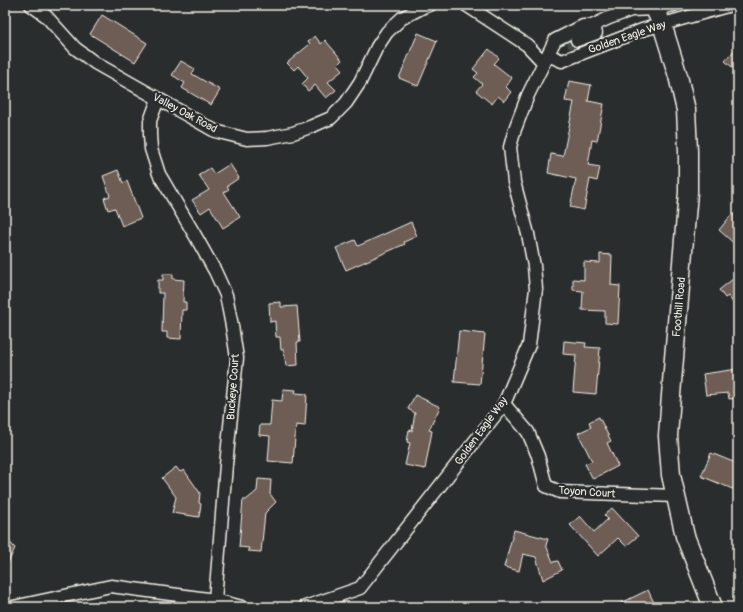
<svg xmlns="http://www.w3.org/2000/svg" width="743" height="612" viewBox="0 0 743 612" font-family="Pangolin,sans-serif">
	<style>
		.building { fill: #6d5d54; stroke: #f4f1e8 }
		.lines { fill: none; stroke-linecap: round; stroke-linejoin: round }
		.minor-tunnel { stroke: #484a4a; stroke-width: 12; stroke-dasharray: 12 6; stroke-linecap: butt }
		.minor-casing { stroke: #f4f1e8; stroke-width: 15 }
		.secondary-casing { stroke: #f4f1e8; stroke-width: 21 }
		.minor { stroke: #2a2d2e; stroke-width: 12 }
		.secondary { stroke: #2a2d2e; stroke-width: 18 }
		.labels { text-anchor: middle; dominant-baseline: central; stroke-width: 4; stroke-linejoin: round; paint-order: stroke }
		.street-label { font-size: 11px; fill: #f4f1e8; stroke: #2a2d2e }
	</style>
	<rect width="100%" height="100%" fill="#2a2d2e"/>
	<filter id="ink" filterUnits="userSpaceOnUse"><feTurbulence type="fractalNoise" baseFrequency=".025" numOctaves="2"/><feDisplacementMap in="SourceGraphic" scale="8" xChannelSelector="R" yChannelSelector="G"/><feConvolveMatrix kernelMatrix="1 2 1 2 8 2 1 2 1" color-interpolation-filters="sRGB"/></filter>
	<g filter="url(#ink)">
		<g class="building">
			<polygon points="102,15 147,43 135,62 90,34"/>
			<polygon points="418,33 437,41 418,86 399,78"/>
			<polygon points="315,36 321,44 325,40 342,60 338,64 343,70 328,82 336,90 326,98 315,85 308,91 302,84 308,78 298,66 294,70 287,63 310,44 308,41"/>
			<polygon points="738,46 738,72 725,61"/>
			<polygon points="489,49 499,58 494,64 512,78 506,87 511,92 504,101 498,96 492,104 476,91 482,84 474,77 478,73 473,69"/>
			<polygon points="181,61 195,69 192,74 220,90 211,105 182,88 185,83 172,75"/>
			<polygon points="569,81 591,85 588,101 604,104 597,141 592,140 588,165 600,167 597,181 590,179 584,210 570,207 576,179 548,173 551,154 563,156 574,102 565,101"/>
			<polygon points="230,164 239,178 227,186 229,189 224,192 240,217 223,228 210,207 201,213 192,200 209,190 199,175 210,168 214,174"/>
			<polygon points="118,170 123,183 127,181 141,218 122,226 115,208 108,210 104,198 110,196 103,176"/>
			<polygon points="732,214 738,219 738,247 719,230"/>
			<polygon points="411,222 417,236 404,242 405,244 346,270 336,248 355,240 358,246"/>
			<polygon points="600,254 612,255 611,285 620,286 618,324 605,323 605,311 582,310 583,291 573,290 573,279 584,280 584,262 600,263"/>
			<polygon points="163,274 173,274 173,279 184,280 183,302 186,302 186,310 182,310 181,339 167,338 167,332 162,332 163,293 158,293 158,280 163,280"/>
			<polygon points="738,275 738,309 728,296 725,298 719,290"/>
			<polygon points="281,302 281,307 297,306 300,342 297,342 298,365 286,366 284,350 281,350 280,337 276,337 275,321 270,322 269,303"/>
			<polygon points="459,331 485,334 480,384 454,382"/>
			<polygon points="564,341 586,343 585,347 600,348 596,394 573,392 576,355 563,354"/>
			<polygon points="738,369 738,398 729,399 728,393 706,395 703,374"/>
			<polygon points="283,389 296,390 295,393 307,394 305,426 296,425 293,463 268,461 270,436 259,435 260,425 270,425 272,400 282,401"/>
			<polygon points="415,395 440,407 429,430 432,431 425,469 405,465 410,443 407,442 409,430 412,431 415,413 408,409"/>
			<polygon points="599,417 611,441 607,443 618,466 593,479 585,464 592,461 578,433 591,427 589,422"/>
			<polygon points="711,453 738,464 738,483 735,490 701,476"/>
			<polygon points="176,467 180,472 184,470 200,493 199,503 201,504 199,517 172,513 176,497 162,478"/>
			<polygon points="258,479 271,480 270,494 276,502 265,513 261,552 248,551 249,548 239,547 243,500 246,500 257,491"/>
			<polygon points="612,508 638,536 626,546 618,538 598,556 570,525 580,516 594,532 608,519 604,515"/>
			<polygon points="514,530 548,539 546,545 553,562 558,561 562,570 543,580 536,557 523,554 519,571 504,567"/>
			<polygon points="5,537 15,548 5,569"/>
			<polygon points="648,590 656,607 613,607"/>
		</g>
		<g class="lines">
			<polyline class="minor-tunnel" points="567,43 577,40"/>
			<defs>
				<g id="minor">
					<polyline points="31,5 46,16 75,48 95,63 215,131 247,139 267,138 293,133 310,127 331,118 346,103 360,82 377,47 387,32 402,18 425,6 430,5"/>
					<polyline points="466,5 527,45 543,62"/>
					<polyline points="577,40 596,33"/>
					<polyline points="548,55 562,61 642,30 731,5"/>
					<polyline points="158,99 150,121 150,135 151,149 159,174 196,237 215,271 226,295 232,326 237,358 226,465 215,600"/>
					<polyline points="504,404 528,432 538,456 546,486 560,492 675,496"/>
					<polyline points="13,607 111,586 215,600 242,607"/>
					<polyline points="305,607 360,588 504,404 529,345 536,289 534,266 528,234 514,182 510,147 515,129 528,95 555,40 583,26 592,26 609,18 631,10 655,9 674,5"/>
				</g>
				<polyline id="secondary" points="653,5 662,24 678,76 686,110 688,151 688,192 672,382 668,436 671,475 685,536 713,607"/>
			</defs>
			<use href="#minor" class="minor-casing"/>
			<use href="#secondary" class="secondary-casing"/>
			<use href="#minor" class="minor"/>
			<use href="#secondary" class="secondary"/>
		</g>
	</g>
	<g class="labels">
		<g class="street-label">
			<text transform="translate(627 37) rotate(-19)">Golden Eagle Way</text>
			<text transform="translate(185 113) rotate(28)">Valley Oak Road</text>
			<text transform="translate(679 307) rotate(-85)">Foothill Road</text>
			<text transform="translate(233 387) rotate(-86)">Buckeye Court</text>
			<text transform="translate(481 431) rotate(-54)">Golden Eagle Way</text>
			<text transform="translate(587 492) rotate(4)">Toyon Court</text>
		</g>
	</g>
	<rect width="743" height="612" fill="none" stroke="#2a2d2e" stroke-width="20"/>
	<rect x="10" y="10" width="723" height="592" fill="none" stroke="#f4f1e8" stroke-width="1.5" filter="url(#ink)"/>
</svg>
